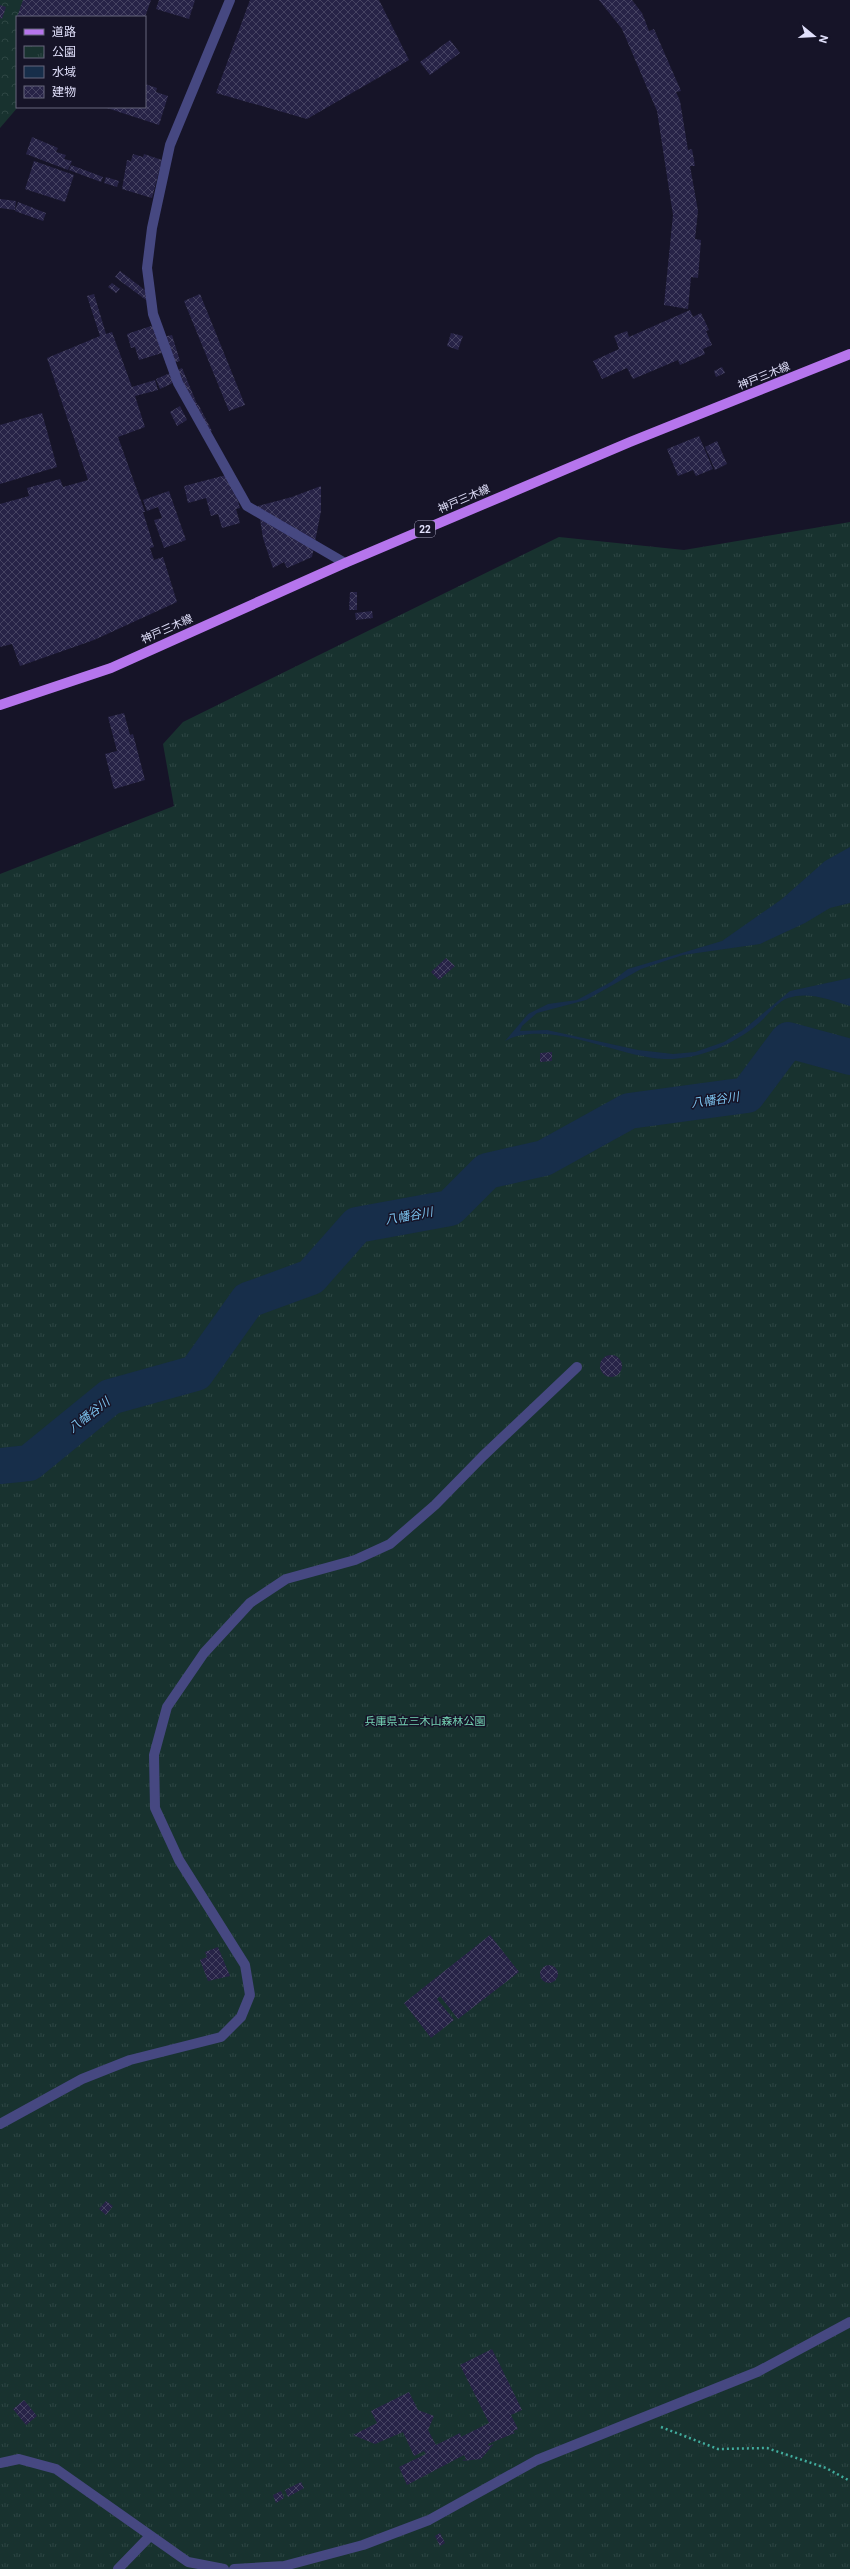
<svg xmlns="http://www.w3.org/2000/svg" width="850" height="2569" viewBox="0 0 850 2569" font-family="Roboto,'Noto Sans JP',sans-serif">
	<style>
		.forest { fill: url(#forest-crowns) }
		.park { fill: url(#park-tufts) }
		.water { fill: #172e4a }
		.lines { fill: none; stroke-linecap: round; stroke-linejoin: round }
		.river { stroke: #172e4a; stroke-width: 36 }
		.building { fill: url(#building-cross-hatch) }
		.path { stroke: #41ad9e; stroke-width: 2.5; stroke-dasharray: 2 3; stroke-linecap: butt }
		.minor { stroke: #464881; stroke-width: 10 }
		.major { stroke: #b675ed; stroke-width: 10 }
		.labels { text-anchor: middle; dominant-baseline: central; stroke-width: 3; stroke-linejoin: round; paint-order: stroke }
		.shield { fill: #161428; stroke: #a4a3bc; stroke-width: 1 }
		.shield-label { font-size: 10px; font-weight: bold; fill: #e1e0fb }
		.street-label { font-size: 11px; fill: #e1e0fb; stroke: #161428 }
		.park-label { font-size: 11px; fill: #74d3b3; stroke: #161428 }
		.water-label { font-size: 12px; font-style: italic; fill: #7bc2ed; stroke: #161428 }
	</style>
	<defs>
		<pattern id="forest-crowns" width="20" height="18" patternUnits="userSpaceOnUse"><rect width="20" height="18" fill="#18322f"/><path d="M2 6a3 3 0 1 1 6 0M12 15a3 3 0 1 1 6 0" fill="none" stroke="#2e4644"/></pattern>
		<pattern id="park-tufts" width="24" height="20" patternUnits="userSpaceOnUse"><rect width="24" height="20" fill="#18322f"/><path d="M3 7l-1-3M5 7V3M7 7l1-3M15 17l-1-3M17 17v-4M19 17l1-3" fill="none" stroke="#2e4644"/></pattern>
		<pattern id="building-cross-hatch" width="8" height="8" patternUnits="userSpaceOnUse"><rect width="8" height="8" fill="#272347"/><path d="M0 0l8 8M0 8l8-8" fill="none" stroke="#464362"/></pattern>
	</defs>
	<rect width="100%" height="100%" fill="#161428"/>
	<polygon class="forest" points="0,0 122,0 17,17 18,107 0,128"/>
	<polygon class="park" points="850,522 850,2569 0,2569 0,874 174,806 163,744 183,722 559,537 684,550"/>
	<path class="water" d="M850 847V903L830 908 805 923 760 944 683 955 641 969 586 1000 537 1013 522 1026 520 1031 547 1030 638 1050 673 1054 695 1052 724 1042 743 1030 790 991 850 978V1006C829 1000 810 991 788 998 778 1001 767 1016 759 1023 734 1045 697 1060 664 1059 617 1057 548 1018 505 1041L528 1014 548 1004 577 1000 611 982 628 969 722 941 782 899 825 861Z"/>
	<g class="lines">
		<polyline class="river" points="0,1466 29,1463 110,1397 196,1373 248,1300 311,1277 357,1225 450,1208 487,1171 544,1158 629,1111 747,1095 788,1040 850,1057"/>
	</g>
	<g class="building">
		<polygon points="23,0 151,0 145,17 17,17"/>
		<polygon points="159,0 195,0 189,19 156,9"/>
		<polygon points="250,0 379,0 409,60 307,119 216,93"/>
		<polygon points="599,0 632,0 642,13 649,31 654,29 681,91 676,92 680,101 688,150 692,149 695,166 690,166 698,211 695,239 701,240 698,278 691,277 688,309 664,305 673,215 657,111 622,29"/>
		<polygon points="0,5 6,7 2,19 0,18"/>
		<polygon points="450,40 460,53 430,75 420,62"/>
		<polygon points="145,84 157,88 156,92 168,96 159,125 104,107 145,107"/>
		<polygon points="32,137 58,148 56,152 66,155 64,159 72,161 68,170 26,154"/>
		<polygon points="133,154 143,157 144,154 162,160 152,198 122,189 127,160 131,161"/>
		<polygon points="34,161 74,175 65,202 25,189"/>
		<polygon points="71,165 103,177 101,182 69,170"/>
		<polygon points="106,177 119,181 117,187 104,183"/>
		<polygon points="0,199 16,201 15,210 0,208"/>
		<polygon points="18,202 46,213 43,221 15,211"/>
		<polygon points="120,271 150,294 146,300 115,277"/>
		<polygon points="112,283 120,289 116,293 108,287"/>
		<polygon points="94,294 106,334 112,332 132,387 155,380 158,390 135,396 145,427 118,437 145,512 143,512 154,547 150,548 154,560 163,557 177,602 94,640 20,666 12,644 0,647 0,504 29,496 27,488 60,479 63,487 88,480 47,358 100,336 87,296"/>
		<polygon points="200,294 245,405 229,411 184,301"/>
		<polygon points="690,310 693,317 701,313 709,330 706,331 712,345 703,349 705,354 680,365 678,360 633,379 627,368 602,379 593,361 619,349 614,336 627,331 629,337"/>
		<polygon points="154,325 162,353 139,360 135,347 131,348 127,334"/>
		<polygon points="451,333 463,336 458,350 447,346"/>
		<polygon points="172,335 180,361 166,365 163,337"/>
		<polygon points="722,367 725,373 716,377 714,371"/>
		<polygon points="182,368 197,404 190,407 179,380 160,389 156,379"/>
		<polygon points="198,404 212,431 205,434 192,408"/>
		<polygon points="180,406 187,420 177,426 170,412"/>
		<polygon points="42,413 57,467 0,484 0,425"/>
		<polygon points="699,436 713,469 696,476 693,470 678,476 667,449"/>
		<polygon points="717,441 727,464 715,470 705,447"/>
		<polygon points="230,474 240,508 236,509 240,523 222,528 218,514 211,516 206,498 188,503 184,486"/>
		<polygon points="321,486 321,511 312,557 287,568 284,562 273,568 263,538 258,506 292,497"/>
		<polygon points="169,491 186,540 164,548 154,520 162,518 158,507 147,511 143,500"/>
		<polygon points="350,592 357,592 357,610 349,610"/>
		<polygon points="372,611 373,618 356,620 355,613"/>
		<polygon points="124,713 130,735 133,734 145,780 114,789 105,754 117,751 108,717"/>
		<polygon points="446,958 455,966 439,980 431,972"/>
		<polygon points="552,1052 552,1061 540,1062 540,1053"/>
		<circle cx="611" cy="1366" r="11"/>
		<polygon points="490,1935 519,1972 458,2019 440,1996 437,1999 454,2020 431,2038 404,2003"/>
		<polygon points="218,1947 230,1976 208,1981 200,1960 207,1957 205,1952"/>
		<circle cx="549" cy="1974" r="9"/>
		<polygon points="106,2201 113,2206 106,2215 99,2209"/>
		<polygon points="492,2349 522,2410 511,2415 518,2429 513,2431 515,2433 488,2444 489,2446 494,2444 481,2459 462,2461 466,2459 464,2455 407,2485 399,2467 426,2454 424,2451 414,2456 403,2432 375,2444 353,2435 377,2423 371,2411 409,2392 418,2410 434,2416 428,2430 436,2445 460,2433 461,2437 489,2423 460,2365"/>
		<polygon points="24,2400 37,2416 26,2425 13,2409"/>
		<polygon points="301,2482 304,2488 288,2497 285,2490"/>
		<polygon points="281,2491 284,2498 276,2503 273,2495"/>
		<polygon points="440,2533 445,2543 440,2546 435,2536"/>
	</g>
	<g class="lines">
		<polyline class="path" points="661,2427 718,2449 767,2448 826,2468 850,2481"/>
		<g class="minor">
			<polyline points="230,0 170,145 152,228 147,268 153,314 178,383 247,506 345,563"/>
			<polyline points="0,2124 82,2079 130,2060 221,2037 241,2017 250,1995 245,1965 179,1860 155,1808 154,1755 167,1707 204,1653 250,1603 286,1579 355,1560 390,1544 435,1505 483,1456 577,1367"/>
			<polyline points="0,2463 19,2459 56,2469 188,2562 224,2569"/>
			<polyline points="118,2569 150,2536"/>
			<polyline points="234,2569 284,2566 363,2545 429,2520 537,2460 757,2372 850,2322"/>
		</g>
		<polyline class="major" points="0,705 111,668 345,563 630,442 850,354"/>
	</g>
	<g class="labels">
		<rect class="shield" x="415" y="521" width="20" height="16" rx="3"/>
		<g class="shield-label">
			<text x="425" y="529">22</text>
		</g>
		<g class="street-label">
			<text transform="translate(764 376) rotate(-22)">神戸三木線</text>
			<text transform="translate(464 499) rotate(-23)">神戸三木線</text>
			<text transform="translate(167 629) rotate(-24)">神戸三木線</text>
		</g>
		<g class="park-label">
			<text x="425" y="1721">兵庫県立三木山森林公園</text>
		</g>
		<g class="water-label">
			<text transform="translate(715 1100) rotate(-8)">八幡谷川</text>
			<text transform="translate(409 1216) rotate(-10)">八幡谷川</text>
			<text transform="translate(89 1415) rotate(-38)">八幡谷川</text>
		</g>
	</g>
	<rect x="16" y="16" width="130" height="92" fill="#161428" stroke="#67667c"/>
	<rect x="24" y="29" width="20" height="6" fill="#b675ed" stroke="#67667c"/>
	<text x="52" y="36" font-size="12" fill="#e1e0fb">道路</text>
	<rect x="24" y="46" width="20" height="12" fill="url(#park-tufts)" stroke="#67667c"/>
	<text x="52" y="56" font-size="12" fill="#e1e0fb">公園</text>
	<rect x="24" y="66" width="20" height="12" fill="#172e4a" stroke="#67667c"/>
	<text x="52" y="76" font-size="12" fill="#e1e0fb">水域</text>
	<rect x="24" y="86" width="20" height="12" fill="url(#building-cross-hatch)" stroke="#67667c"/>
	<text x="52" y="96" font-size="12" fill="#e1e0fb">建物</text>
	<g transform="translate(814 36) rotate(108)" stroke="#161428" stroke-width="3" paint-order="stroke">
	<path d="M0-3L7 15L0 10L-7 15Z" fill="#e1e0fb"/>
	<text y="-6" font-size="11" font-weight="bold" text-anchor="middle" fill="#e1e0fb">N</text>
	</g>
</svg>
